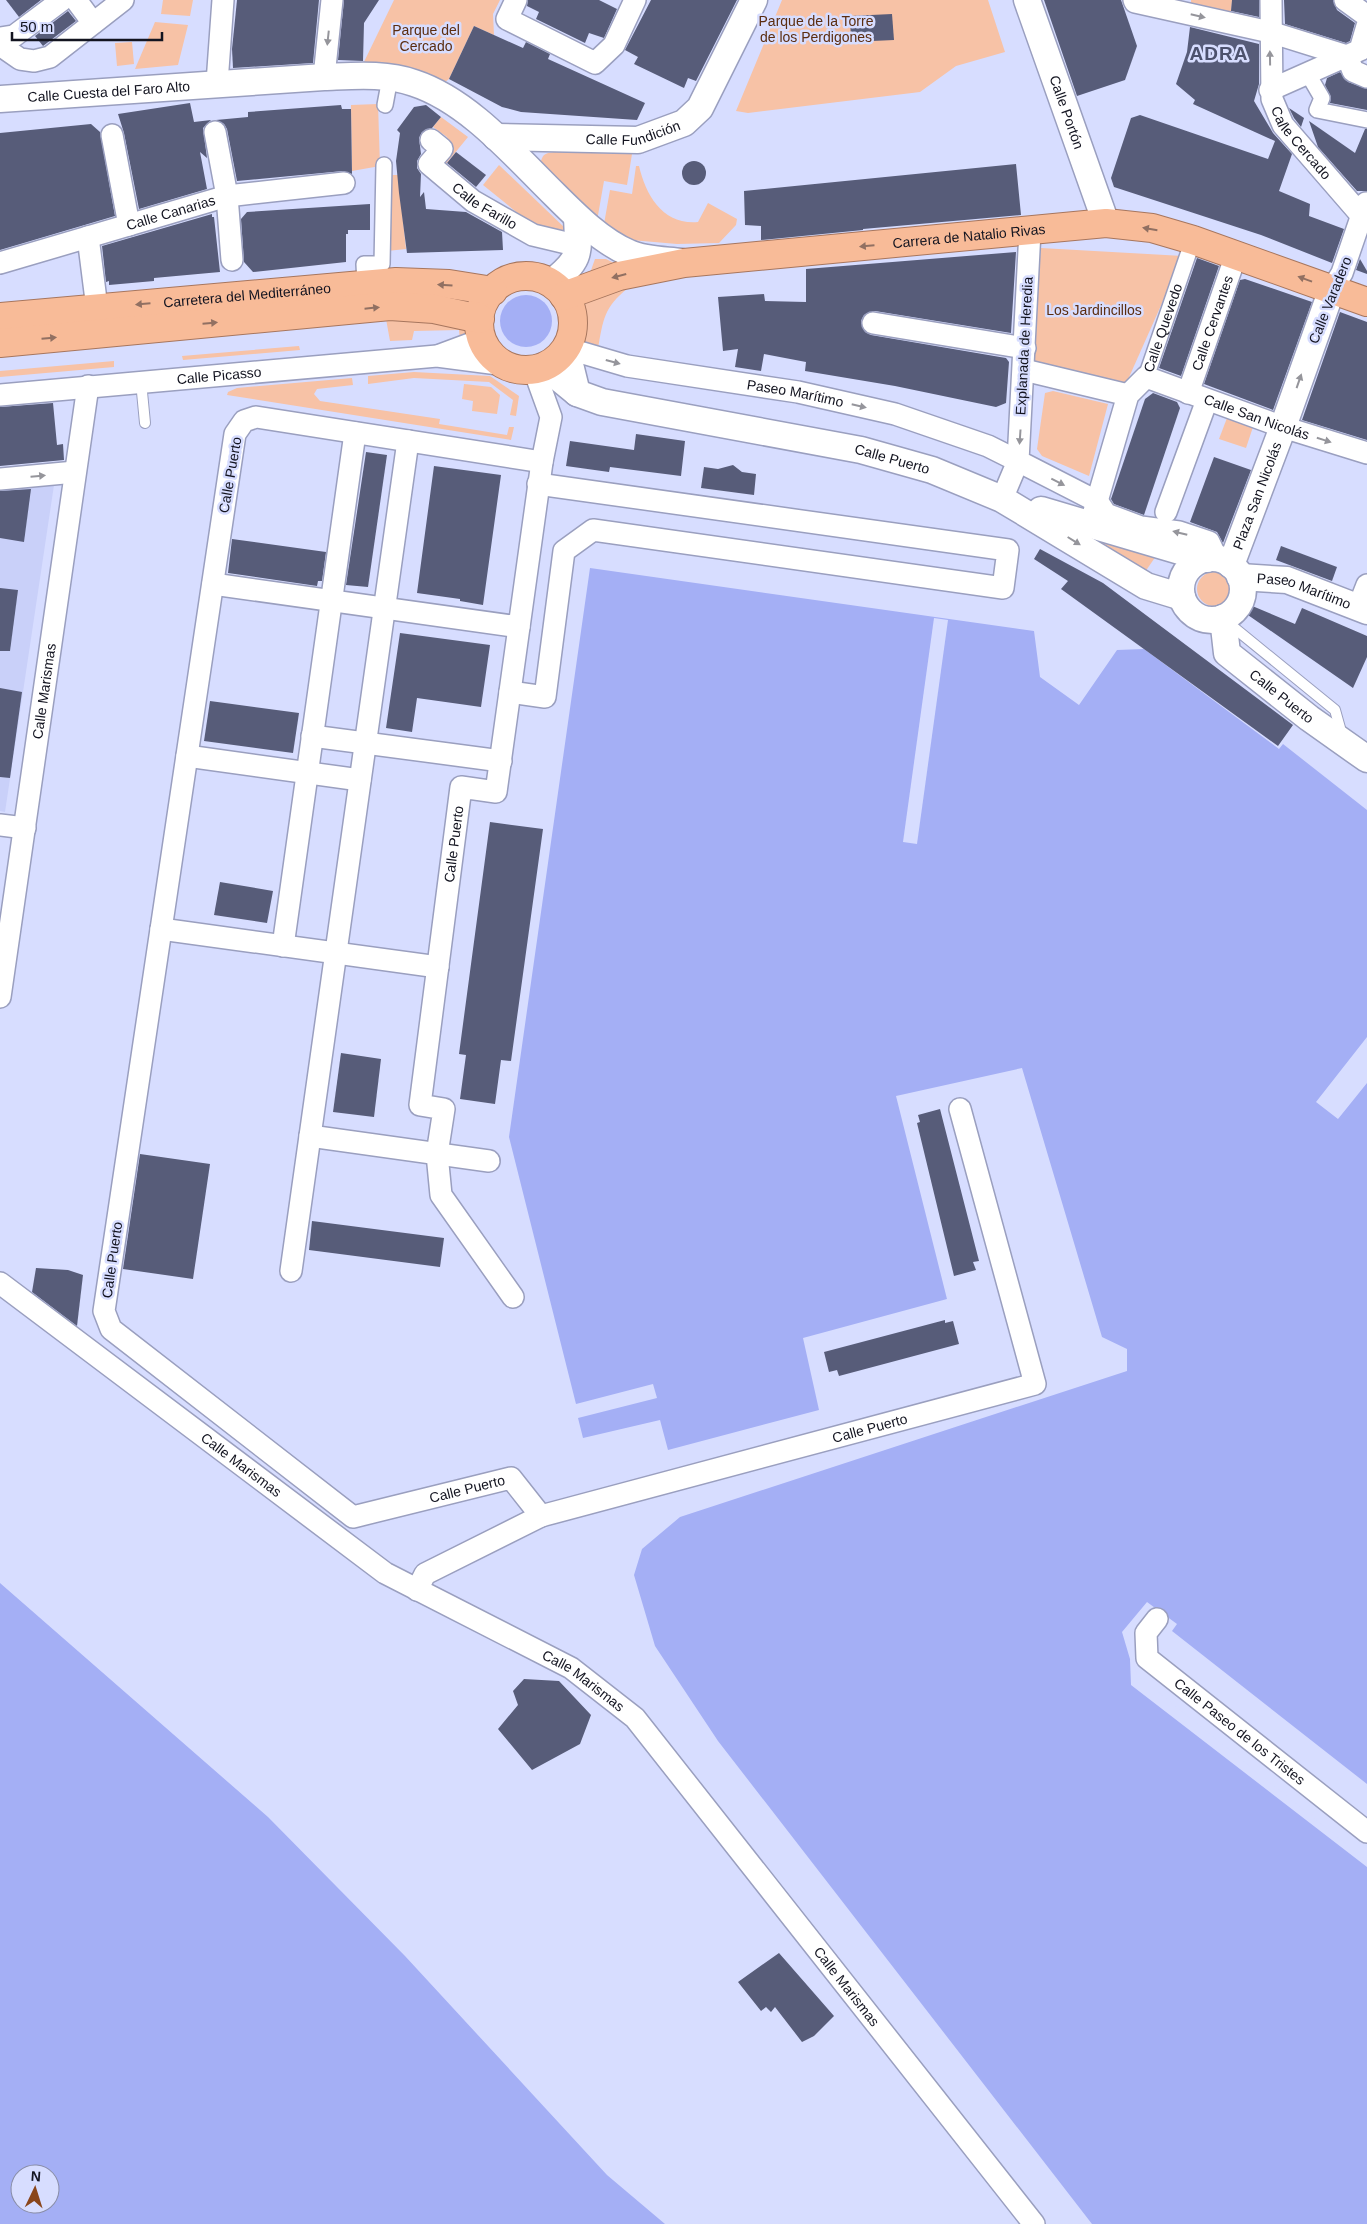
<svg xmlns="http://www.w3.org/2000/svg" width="1367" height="2224" viewBox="0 0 1367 2224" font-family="Helvetica,sans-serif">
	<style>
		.built { fill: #c9d0f9 }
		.green { fill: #f7c2a6 }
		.water { fill: #a4aff5; fill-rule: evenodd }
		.pier { fill: #d7ddff }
		.building { fill: #575c79 }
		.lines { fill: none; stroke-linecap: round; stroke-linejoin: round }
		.service-casing { stroke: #9a9fbf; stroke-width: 12 }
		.pedestrian-casing { stroke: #9a9fbf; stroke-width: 18 }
		.minor-casing { stroke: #9a9fbf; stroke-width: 24 }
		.tertiary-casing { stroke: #9a9fbf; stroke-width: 29 }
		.trunk-casing { stroke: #a7765e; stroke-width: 30 }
		.service { stroke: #fff; stroke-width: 10 }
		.pedestrian { stroke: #fff; stroke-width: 15 }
		.minor { stroke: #fff; stroke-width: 21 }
		.tertiary { stroke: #fff; stroke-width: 26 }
		.trunk { stroke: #f8bb98; stroke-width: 28 }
		.oneway { fill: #95959b }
		.oneway2 { fill: #917062 }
		.labels { text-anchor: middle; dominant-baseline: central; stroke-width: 5; stroke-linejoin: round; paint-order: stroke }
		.park-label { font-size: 14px; fill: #5b2d10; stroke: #d7ddff }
		.street-label { font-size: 14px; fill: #131420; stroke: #d7ddff }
		.district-label { font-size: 19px; font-weight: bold; letter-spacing: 1px; fill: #4c516d; stroke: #d7ddff }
	</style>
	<rect width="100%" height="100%" fill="#d7ddff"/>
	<polygon class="built" points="54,485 5,812 0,811 0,490"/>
	<g class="green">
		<polygon points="163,0 193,0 190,16 161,14"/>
		<polygon points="394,0 500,0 493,14 494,35 474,26 449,79 440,86 363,64"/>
		<polygon points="782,0 988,0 1005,52 956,66 920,92 748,113 736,111"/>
		<polygon points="1191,0 1232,0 1231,15 1191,5"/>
		<polygon points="155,22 188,25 178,65 135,69"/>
		<polygon points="132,42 134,64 117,66 115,43"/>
		<polygon points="378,104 380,166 352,171 351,105"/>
		<polygon points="441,117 468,137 445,165 449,147 447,137 433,127"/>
		<path d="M554 152 632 154 627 185 604 181 597 221 544 167 541 161C543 154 546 153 554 152Z"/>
		<polygon points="499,165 564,227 565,232 546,236 483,185"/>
		<path d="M636 166H639C646 196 663 225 698 222L708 203 737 219 736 225 719 243 677 244 631 240 604 224 610 190 632 194Z"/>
		<polygon points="389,175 398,175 406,249 387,251"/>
		<polygon points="1041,248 1183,256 1126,384 1029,364"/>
		<polygon points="595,259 606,259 620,266 590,273"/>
		<path d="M612 285 628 288C604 307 603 320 598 349L583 345 586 318 583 307 589 300Z"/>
		<polygon points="417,317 466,328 467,332 460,340 459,330 414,331 412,340 390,341 386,319"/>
		<polygon points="299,346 300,350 183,360 182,356"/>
		<polygon points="114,361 114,367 0,377 0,371"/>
		<polygon points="414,372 490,376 519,396 516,416 510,415 513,400 489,382 414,378 368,384 368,376"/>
		<polygon points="352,378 353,385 317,389 314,394 320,401 440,419 439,424 507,435 509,427 514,427 511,440 227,395 228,392 237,388"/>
		<polygon points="464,384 491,387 500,395 497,414 472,411 473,401 462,399"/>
		<polygon points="1053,391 1108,404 1089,476 1042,456 1037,449 1045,393"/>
		<polygon points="1227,418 1253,427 1246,448 1219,439"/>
		<polygon points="1088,536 1156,556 1145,572"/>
		<circle cx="1214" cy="589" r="17"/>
	</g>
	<g class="water">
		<circle cx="526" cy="321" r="26"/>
		<polygon points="590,568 1034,631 1040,677 1079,705 1117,650 1144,649 1279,749 1283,744 1367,810 1367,1037 1316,1102 1338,1119 1367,1083 1367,1784 1172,1631 1177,1624 1147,1602 1122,1632 1135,1676 1367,1865 1367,2224 1092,2224 718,1741 655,1646 634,1575 642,1549 680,1517 1127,1371 1127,1349 1102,1337 1022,1068 896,1096 947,1299 803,1338 819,1410 668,1450 660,1420 583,1438 578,1418 657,1398 653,1384 576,1404 509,1137"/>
		<path d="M0 1583 268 1817 405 1956 607 2175 665 2224H0ZM20 2174H50V2204H20Z"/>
	</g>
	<g class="pier">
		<polygon points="934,618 948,620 917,844 903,842"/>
		<polygon points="1130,1659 1133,1661 1137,1675 1367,1861 1367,1867 1131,1685"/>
	</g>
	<g class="building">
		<polygon points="6,0 41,0 19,17"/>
		<polygon points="237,0 319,0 313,63 233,68 232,49"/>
		<polygon points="344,0 379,0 364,23 363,61 338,60"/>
		<polygon points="528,0 599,0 617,9 604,38 589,33 585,43 536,19 539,12 527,6"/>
		<polygon points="651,0 737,0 696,81 688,78 684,88 634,64 638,57 625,50"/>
		<polygon points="1044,0 1121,0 1137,46 1125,80 1077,96"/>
		<polygon points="1232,0 1259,0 1259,17 1231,11"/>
		<polygon points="1284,0 1333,0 1337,10 1355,23 1350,41 1346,43 1285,24"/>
		<polygon points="68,11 76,21 43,46 35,36"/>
		<polygon points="892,14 894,40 851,42 850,16"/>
		<polygon points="474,26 523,48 526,42 550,54 548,59 645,103 637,120 521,112 502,107 449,79"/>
		<polygon points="1190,27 1259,44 1259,84 1254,101 1273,133 1292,154 1279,191 1310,204 1309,216 1344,229 1332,263 1261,235 1114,187 1111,178 1131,118 1140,115 1268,159 1275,141 1193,104 1195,100 1176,84 1187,52"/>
		<polygon points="1340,72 1348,82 1367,89 1367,110 1330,103 1331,97 1325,85 1327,78"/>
		<polygon points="190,103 194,122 211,120 203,128 207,158 200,152 207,189 139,209 124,133 118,114"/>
		<polygon points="341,105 342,109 351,109 352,174 343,171 237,181 227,129 224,124 216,120 248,117 248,112"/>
		<polygon points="426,105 441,117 432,128 422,132 419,138 421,154 417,161 417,168 421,174 420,197 424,192 426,209 466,212 502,232 503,250 407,253 399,193 396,161 400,133 397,130 414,107"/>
		<polygon points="1289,108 1304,118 1301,127 1294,118"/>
		<polygon points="1309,121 1355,153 1365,129 1367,129 1367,191 1357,191 1318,147"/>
		<polygon points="91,124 100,132 115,216 0,250 0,133"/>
		<polygon points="456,152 486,175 476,187 447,163"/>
		<circle cx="694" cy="173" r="12"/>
		<polygon points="1016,164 1021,215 863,229 863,230 761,240 761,226 745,225 744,191"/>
		<polygon points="370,204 370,230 348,230 348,234 346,234 346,262 253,272 244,262 241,219 247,212"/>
		<polygon points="212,214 212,217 214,217 220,272 154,278 154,281 109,285 109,281 106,282 102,246"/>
		<polygon points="1016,252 1011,333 875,311 864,315 861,321 865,332 871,335 1006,358 1009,362 1006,403 996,407 895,386 805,371 806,362 764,354 761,371 735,367 738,349 723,351 718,297 764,294 765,301 806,302 806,269"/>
		<polygon points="1197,258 1219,266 1181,376 1159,368"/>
		<polygon points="1360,259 1367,271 1367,274 1356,270"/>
		<polygon points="1245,279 1312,302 1273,410 1204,384 1240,280"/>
		<polygon points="1340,312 1367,322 1367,440 1302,420"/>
		<polygon points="1153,393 1177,402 1180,408 1144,515 1114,504 1111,499 1145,399"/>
		<polygon points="53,403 57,445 63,444 64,460 0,466 0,407"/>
		<polygon points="636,434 685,441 681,476 610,467 609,472 566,466 570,441 634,450"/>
		<polygon points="366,452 387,455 368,587 346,585"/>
		<polygon points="1214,457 1251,470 1223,543 1217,532 1190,522"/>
		<polygon points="733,465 742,472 756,474 754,495 701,488 704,467 718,469"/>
		<polygon points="434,466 501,475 483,605 460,601 460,599 417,593"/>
		<polygon points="31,489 24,542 0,538 0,491"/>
		<polygon points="232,539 326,552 322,581 318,581 317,586 228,573"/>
		<polygon points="1281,546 1337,567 1332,581 1276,560"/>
		<polygon points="1040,549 1103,583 1293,725 1278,746 1061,589 1068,581 1034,559"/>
		<polygon points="0,588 18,590 10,651 0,651"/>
		<polygon points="1238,600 1295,624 1302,608 1367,636 1367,657 1353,688 1235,606"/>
		<polygon points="400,633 490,645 481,707 417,698 412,732 386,728"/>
		<polygon points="0,688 22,692 10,778 0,777"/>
		<polygon points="210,701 299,713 293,753 204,741"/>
		<polygon points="490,822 543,829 511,1061 501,1060 495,1104 460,1099 466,1055 459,1054"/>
		<polygon points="220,882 273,891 267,923 214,915"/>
		<polygon points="341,1053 381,1059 374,1117 333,1112"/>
		<polygon points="940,1109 979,1261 973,1262 976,1270 954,1276 917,1123 920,1122 918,1115"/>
		<polygon points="140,1154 210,1164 193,1279 123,1269"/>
		<polygon points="312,1221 444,1238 440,1267 309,1250"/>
		<polygon points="36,1268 68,1270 83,1275 77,1326 32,1292"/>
		<polygon points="945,1320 945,1323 953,1321 959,1344 839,1376 837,1370 829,1372 824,1352"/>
		<polygon points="524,1679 559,1681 591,1715 580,1744 532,1770 498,1729 518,1705 513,1691"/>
		<polygon points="779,1953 834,2016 814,2036 802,2042 775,2007 771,2012 766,2007 761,2011 738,1982"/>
	</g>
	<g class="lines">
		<defs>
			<g id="service">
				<polyline points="142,392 145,423"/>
				<polyline points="1227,622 1335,710 1342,735"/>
			</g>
			<g id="pedestrian">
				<polyline points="1308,74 1322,98 1317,110 1367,120"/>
				<polyline points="385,105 390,78"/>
				<polyline points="365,284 364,264 382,264 384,165"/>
				<path id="s1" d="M1146 377 1193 240"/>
			</g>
			<g id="minor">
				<polyline points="76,0 93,23"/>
				<polyline points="516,0 507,19 595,63 614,45 635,0"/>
				<polyline points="1134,0 1135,2 1270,32 1347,56 1353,71 1367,77"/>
				<path id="s2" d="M1271 0 1272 99 1283 125 1361 215"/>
				<polyline points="1345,0 1367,16"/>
				<polyline points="0,38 14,36 62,0"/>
				<polyline points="0,45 20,59 34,61 50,57 123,0"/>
				<polyline points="324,77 332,0"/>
				<polyline points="217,83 223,0"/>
				<polyline points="1270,90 1360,50 1367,26"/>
				<polyline points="215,132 227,196 232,260"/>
				<polyline points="112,135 129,225"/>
				<path id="s3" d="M431 140 442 149 429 164 473 201 533 235 579 246"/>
				<polyline points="1030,231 1018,461 1098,502 1106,514 1141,527 1179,532 1209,542 1217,559"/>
				<polyline points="88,237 97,308"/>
				<path id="s4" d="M0 263 227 196 344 183"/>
				<polyline points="1332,289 1342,273 1366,203"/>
				<polyline points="873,323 1025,348"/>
				<path id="s5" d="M566 348 627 366 798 392 895 414 988 446 1018 461 1002 499"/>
				<polyline points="440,355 483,339"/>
				<polyline points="1024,370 1128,395"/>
				<path id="s6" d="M1188 393 1236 255"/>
				<path id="s7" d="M0 395 437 356 506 365"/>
				<path id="s8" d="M542 462 256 417 244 421 235 434 104 1311 111 1329 353 1517 511 1478 541 1516 1035 1384 960 1109"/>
				<polyline points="0,479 75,472"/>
				<polyline points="1166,512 1207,400"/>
				<path id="s9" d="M1093 515 1128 395 1146 377 1283 427 1367 453"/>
				<polyline points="213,584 519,627"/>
				<polyline points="1358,608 1367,585"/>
				<polyline points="510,692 545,697 564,551 593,530 1003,588 1008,550 538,484"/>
				<polyline points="312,736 501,761"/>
				<polyline points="187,756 360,780"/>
				<polyline points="0,825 25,828"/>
				<polyline points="161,929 438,967"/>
				<polyline points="283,946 355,433"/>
				<path id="s10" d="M0 997 88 386"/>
				<polyline points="310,1136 489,1161"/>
				<polyline points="291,1271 408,441"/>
				<path id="s11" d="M0 1283 385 1573 571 1668 635 1718 1034 2224"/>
				<path id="s12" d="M513 1297 441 1195 437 1154 444 1109 420 1105 461 787 496 792 542 462 551 417 534 370"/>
				<polyline points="417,1590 425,1574 541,1516"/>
				<path id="s13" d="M1157 1619 1146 1633 1147 1658 1367 1832"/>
			</g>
			<g id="tertiary">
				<path id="s14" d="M1027 0 1106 223"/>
				<path id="s15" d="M0 99 324 77C354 76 385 73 414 83 469 101 515 156 555 195 576 216 601 241 629 253 644 260 665 260 681 262"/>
				<path id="s16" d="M496 137 638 140 684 123 700 108 754 0"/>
				<path d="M551 283C581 259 579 255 577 218"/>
				<polyline points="566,348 577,393"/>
				<path id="s17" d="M544 366 577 393 602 402 861 450 932 470 1002 499 1146 586 1182 597"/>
				<polyline points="1041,510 1207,559"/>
				<circle cx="1212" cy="589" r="31"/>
				<path id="s18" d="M1231 565 1283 427 1332 289"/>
				<path id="s19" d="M1240 577 1287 580 1367 611"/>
				<path id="s20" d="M1223 618 1227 653 1309 718 1367 759"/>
			</g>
			<g id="trunk">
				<circle cx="526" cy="323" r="47"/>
				<path id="s21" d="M564 296 619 276 684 263 1106 223 1152 228 1193 240 1367 302"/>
				<path id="s22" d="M0 317 396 282 449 284 493 291"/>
				<polyline points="0,343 390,306 434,309 480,319"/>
			</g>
		</defs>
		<use href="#service" class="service-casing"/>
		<use href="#pedestrian" class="pedestrian-casing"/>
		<use href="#minor" class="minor-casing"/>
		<use href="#tertiary" class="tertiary-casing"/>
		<use href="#trunk" class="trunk-casing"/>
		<use href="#service" class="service"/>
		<use href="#pedestrian" class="pedestrian"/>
		<use href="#minor" class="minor"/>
		<use href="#tertiary" class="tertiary"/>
		<use href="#trunk" class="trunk"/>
	</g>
	<defs><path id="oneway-solid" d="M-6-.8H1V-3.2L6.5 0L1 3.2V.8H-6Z" transform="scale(1.25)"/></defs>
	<g class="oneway">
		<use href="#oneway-solid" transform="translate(1198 16) rotate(13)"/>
		<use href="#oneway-solid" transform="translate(328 38) rotate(96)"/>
		<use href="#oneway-solid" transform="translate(1270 58) rotate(-91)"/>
		<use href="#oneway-solid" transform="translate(613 362) rotate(15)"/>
		<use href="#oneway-solid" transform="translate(1299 381) rotate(-71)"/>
		<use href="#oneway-solid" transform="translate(859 406) rotate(13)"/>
		<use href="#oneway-solid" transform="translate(1020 437) rotate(94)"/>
		<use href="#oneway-solid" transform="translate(1324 440) rotate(17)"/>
		<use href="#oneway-solid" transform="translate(38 476) rotate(-5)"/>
		<use href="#oneway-solid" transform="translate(1058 482) rotate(27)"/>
		<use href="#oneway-solid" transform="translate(1180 533) rotate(-166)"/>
		<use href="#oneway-solid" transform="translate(1074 541) rotate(32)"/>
	</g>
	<g class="oneway2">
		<use href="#oneway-solid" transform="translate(1150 229) rotate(-170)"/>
		<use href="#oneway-solid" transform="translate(867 246) rotate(175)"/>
		<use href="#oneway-solid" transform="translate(619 276) rotate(165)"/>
		<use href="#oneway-solid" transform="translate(1305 279) rotate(-160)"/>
		<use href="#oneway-solid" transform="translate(445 285) rotate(-176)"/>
		<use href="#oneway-solid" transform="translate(143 304) rotate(175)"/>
		<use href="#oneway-solid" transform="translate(372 308) rotate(-6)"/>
		<use href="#oneway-solid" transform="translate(210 323) rotate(-5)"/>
		<use href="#oneway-solid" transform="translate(49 338) rotate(-5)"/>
	</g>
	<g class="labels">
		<g class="park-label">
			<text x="816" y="21">Parque de la Torre<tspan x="816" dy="16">de los Perdigones</tspan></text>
			<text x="426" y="30">Parque del<tspan x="426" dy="16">Cercado</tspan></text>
			<text x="1094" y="310">Los Jardincillos</text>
		</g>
		<g class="street-label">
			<text stroke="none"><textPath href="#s15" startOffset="109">Calle Cuesta del Faro Alto</textPath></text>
			<text stroke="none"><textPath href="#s14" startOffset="119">Calle Portón</textPath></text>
			<text stroke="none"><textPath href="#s16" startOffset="138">Calle Fundición</textPath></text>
			<text stroke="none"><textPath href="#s2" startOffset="152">Calle Cercado</textPath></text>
			<text stroke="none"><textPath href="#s3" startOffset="104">Calle Farillo</textPath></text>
			<text stroke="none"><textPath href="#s4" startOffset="178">Calle Canarias</textPath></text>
			<text stroke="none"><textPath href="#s21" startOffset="411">Carrera de Natalio Rivas</textPath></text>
			<text stroke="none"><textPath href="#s22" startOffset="248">Carretera del Mediterráneo</textPath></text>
			<text transform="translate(1330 300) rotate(-68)">Calle Varadero</text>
			<text stroke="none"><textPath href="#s6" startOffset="74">Calle Cervantes</textPath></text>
			<text stroke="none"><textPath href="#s1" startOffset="52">Calle Quevedo</textPath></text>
			<text transform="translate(1024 346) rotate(-87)">Explanada de Heredia</text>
			<text stroke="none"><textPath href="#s7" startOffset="220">Calle Picasso</textPath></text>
			<text stroke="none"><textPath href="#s5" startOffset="234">Paseo Marítimo</textPath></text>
			<text stroke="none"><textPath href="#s9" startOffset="268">Calle San Nicolás</textPath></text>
			<text stroke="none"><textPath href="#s17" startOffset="365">Calle Puerto</textPath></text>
			<text transform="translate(230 475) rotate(-80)">Calle Puerto</text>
			<text stroke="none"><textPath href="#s18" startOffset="74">Plaza San Nicolás</textPath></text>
			<text stroke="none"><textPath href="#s19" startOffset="66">Paseo Marítimo</textPath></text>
			<text stroke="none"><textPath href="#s10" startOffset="309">Calle Marismas</textPath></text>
			<text stroke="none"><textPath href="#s20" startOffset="105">Calle Puerto</textPath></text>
			<text stroke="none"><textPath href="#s12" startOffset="499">Calle Puerto</textPath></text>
			<text transform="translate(112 1260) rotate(-82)">Calle Puerto</text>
			<text stroke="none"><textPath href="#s8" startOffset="2082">Calle Puerto</textPath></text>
			<text stroke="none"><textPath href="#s11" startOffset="302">Calle Marismas</textPath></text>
			<text stroke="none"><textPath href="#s8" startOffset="1648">Calle Puerto</textPath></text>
			<text stroke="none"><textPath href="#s11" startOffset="708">Calle Marismas</textPath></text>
			<text stroke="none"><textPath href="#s13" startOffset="161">Calle Paseo de los Tristes</textPath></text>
			<text stroke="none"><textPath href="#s11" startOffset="1114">Calle Marismas</textPath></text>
		</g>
		<g class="district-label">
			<text x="1219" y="53">ADRA</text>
		</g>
	</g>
	<g transform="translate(35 2189) rotate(4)"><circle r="24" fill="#d7ddff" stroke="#898da6"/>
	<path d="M0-4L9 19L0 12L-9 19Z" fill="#8a461b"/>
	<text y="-8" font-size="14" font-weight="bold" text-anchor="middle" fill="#131420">N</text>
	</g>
	<path d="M12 32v8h150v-8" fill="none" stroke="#131420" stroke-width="2.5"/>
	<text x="20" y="32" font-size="15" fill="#131420" stroke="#d7ddff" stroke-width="4" paint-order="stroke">50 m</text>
</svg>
